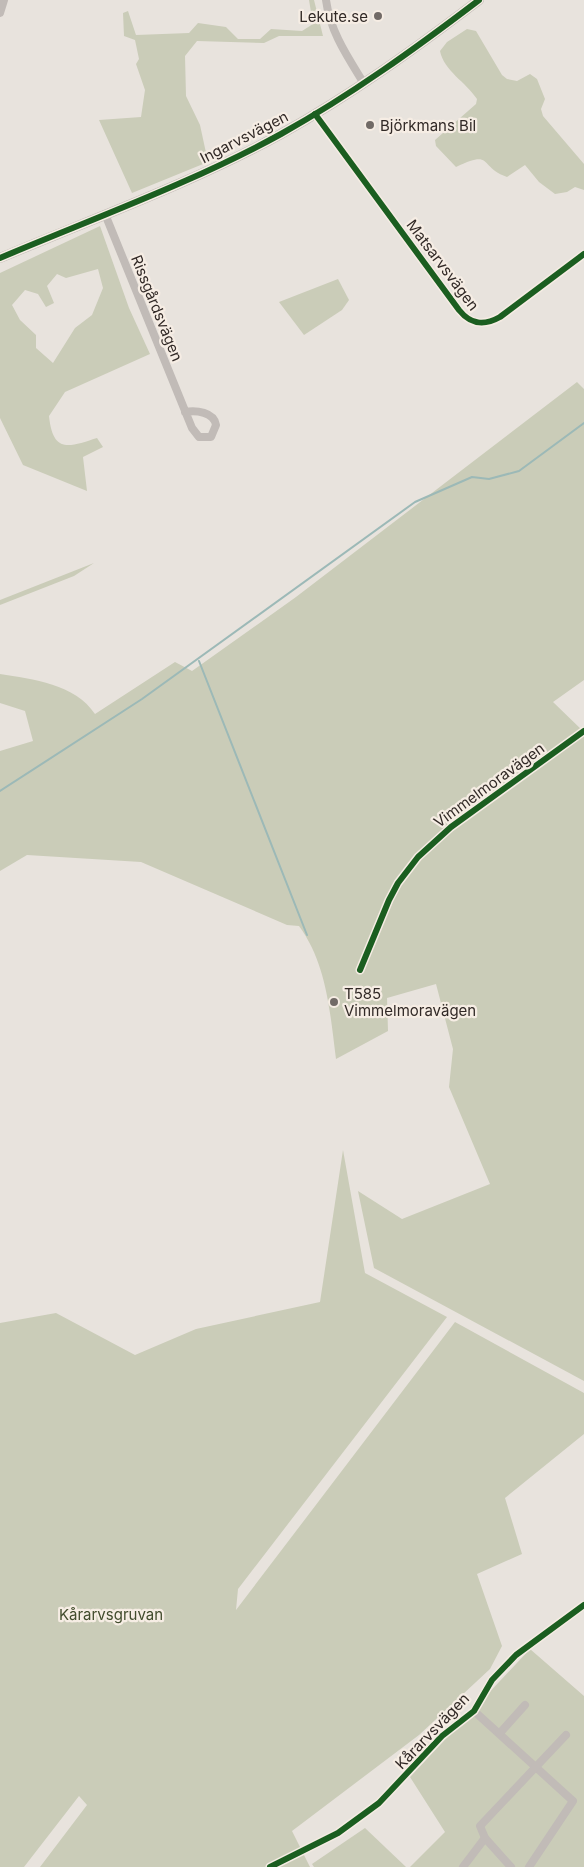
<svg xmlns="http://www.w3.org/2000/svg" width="584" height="1867" viewBox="0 0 584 1867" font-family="Inter,sans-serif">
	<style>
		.green { fill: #caccb8; fill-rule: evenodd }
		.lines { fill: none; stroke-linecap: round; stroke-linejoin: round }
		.stream { stroke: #9cb9b7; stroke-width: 2 }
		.minor { stroke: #c1bbb7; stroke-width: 8 }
		.tertiary { stroke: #c1bbb7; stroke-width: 10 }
		.cycleway-casing { stroke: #f6ede4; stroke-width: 9 }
		.cycleway { stroke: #1b5e20; stroke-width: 6 }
		.poi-dot { fill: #716a66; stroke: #f6ede4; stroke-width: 2 }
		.labels { text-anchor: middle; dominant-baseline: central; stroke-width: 4.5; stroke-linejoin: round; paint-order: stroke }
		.poi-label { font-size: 15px; fill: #312926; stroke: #f6ede4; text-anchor: start }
		.street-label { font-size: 15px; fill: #312926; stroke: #f6ede4 }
		.park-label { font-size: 15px; fill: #424c2d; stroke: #f6ede4 }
	</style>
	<rect width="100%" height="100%" fill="#e8e3dd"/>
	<g class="green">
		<polygon points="309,0 314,0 323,36 279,36 264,43 197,41 185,56 186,96 200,125 208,162 132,193 99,120 141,117 145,90 136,64 139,59 135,40 124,36 123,13 128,11 136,35 189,33 198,23 226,27 238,39 260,39 271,29 302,31 313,24"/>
		<path d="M467 29 476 31 502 75 507 79 517 81 530 74 537 79 545 99 541 109 543 116 584 164V190L575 187 567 192 555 194 539 182 525 165 507 177C478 167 494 149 456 167L436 146 435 140 476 104 477 99C466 82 444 71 440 51L447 42Z"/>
		<path d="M100 226 129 308 150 354 65 392 49 416C53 454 69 447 97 438L103 447 83 457 87 491 23 465 0 418V273ZM98 269 103 288 92 315 75 328 53 363 36 348V335L20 320 12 305 25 290 38 294 46 307 54 303 47 286 57 274 66 278Z"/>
		<polygon points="338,279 349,300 342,310 304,335 279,302"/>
		<path d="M577 382 584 389V680L553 702 584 732V1381L374 1268 358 1191 402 1219 490 1184 449 1087 453 1049 436 984 387 998 388 1031 336 1059C330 1013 327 964 299 926L287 925 141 862 27 855 0 871V751L33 741 25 711 0 703V674C33 679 75 684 95 714L175 662 192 671 296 597Z"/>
		<polygon points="94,563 74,576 0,605 0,600"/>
		<polygon points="343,1150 365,1273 447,1317 238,1589 236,1610 455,1322 584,1393 584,1434 505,1498 522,1554 477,1574 502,1646 490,1669 419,1735 292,1831 310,1867 40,1867 87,1805 79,1796 24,1867 0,1867 0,1323 56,1313 135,1355 196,1329 320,1302"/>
		<polygon points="530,1649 584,1696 584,1867 410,1867 445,1832 410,1777"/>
		<polygon points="365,1828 406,1867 314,1867 312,1864"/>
	</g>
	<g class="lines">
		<g class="stream">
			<polyline points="199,661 307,935"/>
			<polyline points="0,791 142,699 415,502 472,477 489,479 519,471 584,423"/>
		</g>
		<g class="minor">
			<path d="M326 0C330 31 347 56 363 82"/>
			<polyline points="0,13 4,0"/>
			<path d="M315 114 459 310C471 325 484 326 500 317L584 254"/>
			<path d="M105 214 192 428 199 437H211L216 425C214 412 196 410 185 412"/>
			<polyline points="360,970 389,900 398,883 418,857 451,827 584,731"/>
			<polyline points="474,1711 573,1801 529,1867"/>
			<polyline points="500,1733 525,1705"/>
			<polyline points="270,1867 338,1833 379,1803 442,1736 474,1711 492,1680 516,1655 584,1605"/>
			<polyline points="463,1867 485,1838"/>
			<polyline points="511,1867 485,1838 480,1826 566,1735"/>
		</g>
		<path class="tertiary" d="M0 258C92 219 194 182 281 134 351 95 416 48 479 0"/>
		<defs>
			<g id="cycleway">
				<path d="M315 114 459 310C471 325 484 326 500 317L584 254"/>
				<path d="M0 258C92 219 194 182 281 134 351 95 416 48 479 0"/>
				<polyline points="360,970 389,900 398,883 418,857 451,827 584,731"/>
				<polyline points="270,1867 338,1833 379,1803 442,1736 474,1711 492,1680 516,1655 584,1605"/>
			</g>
		</defs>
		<use href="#cycleway" class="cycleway-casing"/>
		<use href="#cycleway" class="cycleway"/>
	</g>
	<g class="poi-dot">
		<circle cx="378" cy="16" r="5"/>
		<circle cx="370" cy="125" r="5"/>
		<circle cx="334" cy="1002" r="5"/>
	</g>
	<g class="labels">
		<g class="poi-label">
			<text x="368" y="16" text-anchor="end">Lekute.se</text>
			<text x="380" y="125">Björkmans Bil</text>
			<text x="344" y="993">T585<tspan x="344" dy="17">Vimmelmoravägen</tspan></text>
		</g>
		<g class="street-label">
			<text transform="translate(244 137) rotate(-27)">Ingarvsvägen</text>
			<text transform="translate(443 265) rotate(53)">Matsarvsvägen</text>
			<text transform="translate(157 308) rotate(68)">Rissgårdsvägen</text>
			<text transform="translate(489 785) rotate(-36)">Vimmelmoravägen</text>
			<text transform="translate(432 1731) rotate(-46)">Kårarvsvägen</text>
		</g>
		<g class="park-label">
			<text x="111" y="1614">Kårarvsgruvan</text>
		</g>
	</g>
</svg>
